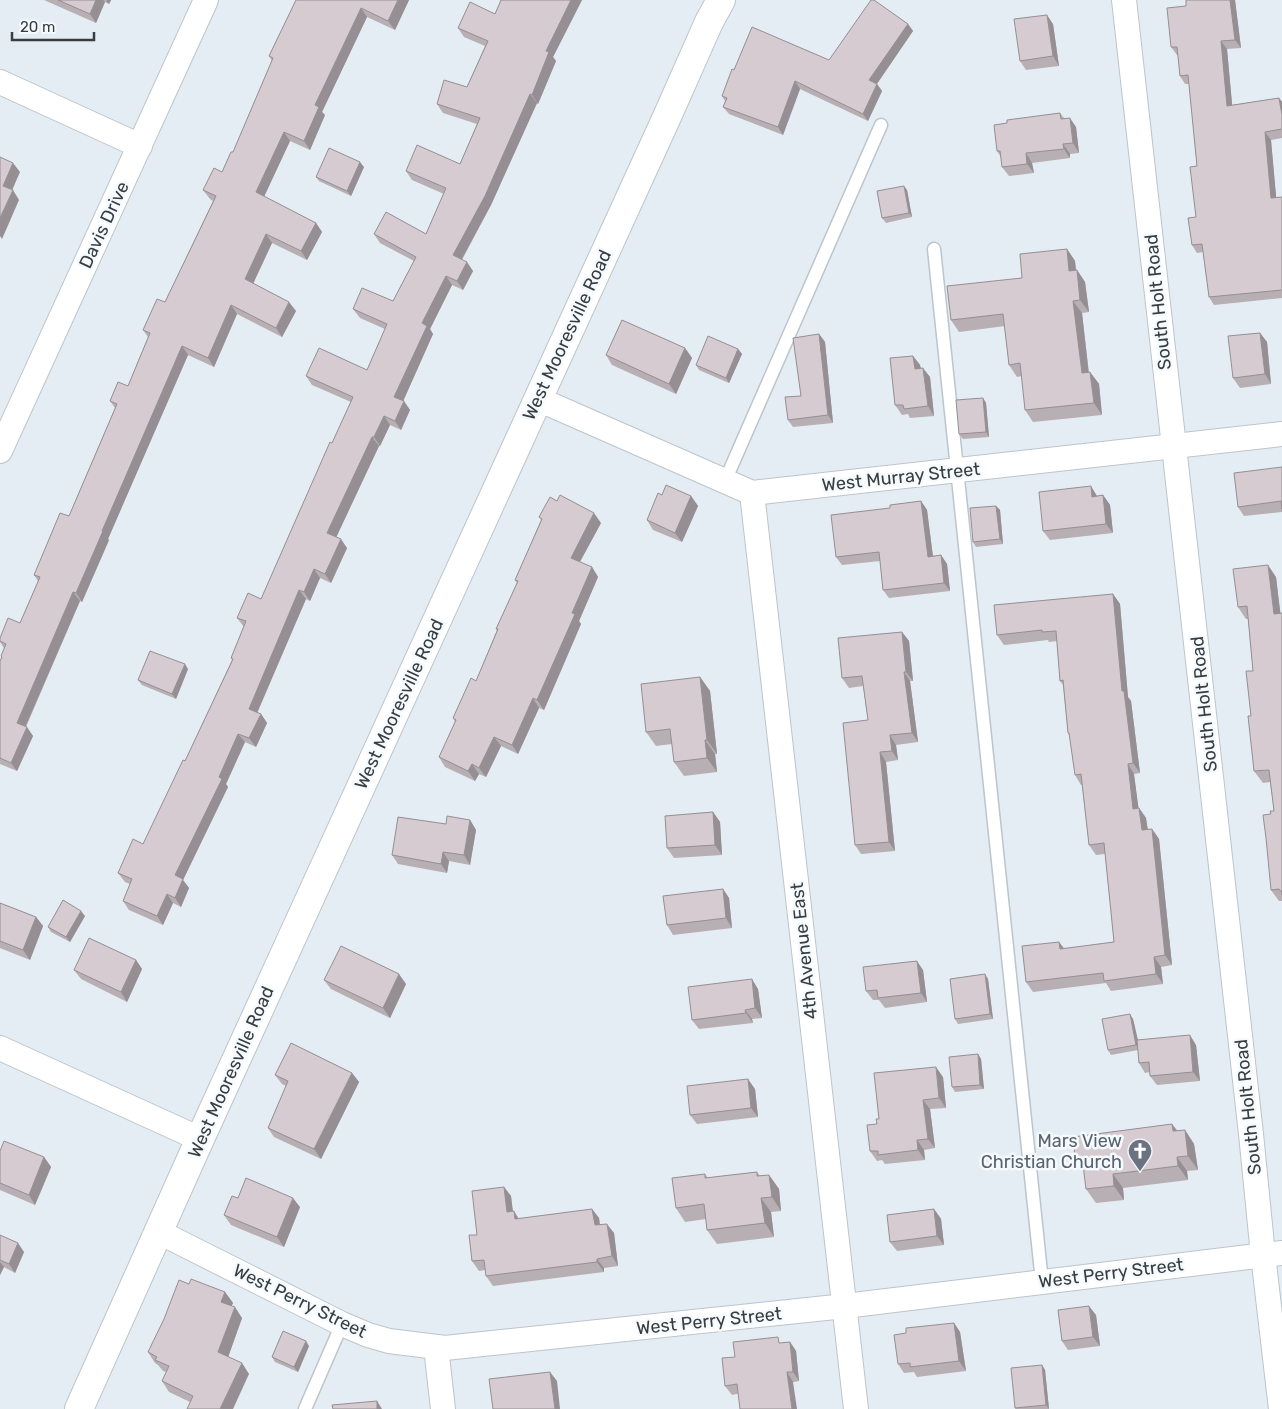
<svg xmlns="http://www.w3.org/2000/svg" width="1282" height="1409" viewBox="0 0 1282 1409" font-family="Rubik,sans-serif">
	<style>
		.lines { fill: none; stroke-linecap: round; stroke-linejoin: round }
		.lane-casing { stroke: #bcc5cc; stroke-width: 15 }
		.street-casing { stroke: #bcc5cc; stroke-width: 26 }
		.secondary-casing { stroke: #bcc5cc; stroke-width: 30 }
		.lane { stroke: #fff; stroke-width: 12 }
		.street { stroke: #fff; stroke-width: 24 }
		.secondary { stroke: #fff; stroke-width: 28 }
		.wall { fill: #b7afb3 }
		.shaded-wall { fill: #958e92 }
		.building { fill: #d5cbd0; stroke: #958e92 }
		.labels { text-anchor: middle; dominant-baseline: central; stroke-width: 5; stroke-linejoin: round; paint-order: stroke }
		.street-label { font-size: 18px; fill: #393d3f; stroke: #f4fafe }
		.worship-label { font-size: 18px; fill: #5b616d; stroke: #f4fafe; text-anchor: end }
	</style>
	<rect width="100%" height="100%" fill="#e4edf4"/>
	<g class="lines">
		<defs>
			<g id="lane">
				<polyline points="934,249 1042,1282"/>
				<polyline points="725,481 881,125"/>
				<polyline points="305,1409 342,1324"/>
			</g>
			<g id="street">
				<polyline points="1124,0 1251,1134 1263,1255 1281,1409"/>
				<polyline points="0,82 140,146"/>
				<polyline points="538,399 752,493 1282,434"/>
				<polyline points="0,451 206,0"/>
				<polyline points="752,493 856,1409"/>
				<polyline points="0,1048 200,1139"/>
				<polyline points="159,1232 342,1324 368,1335 389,1341 445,1348 845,1306 1282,1253"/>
				<polyline points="436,1347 443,1409"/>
			</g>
			<polyline id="secondary" points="79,1409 200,1139 666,119 709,22 721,0"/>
		</defs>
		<use href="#lane" class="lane-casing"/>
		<use href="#street" class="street-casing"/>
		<use href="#secondary" class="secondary-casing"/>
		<use href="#lane" class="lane"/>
		<use href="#street" class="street"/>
		<use href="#secondary" class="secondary"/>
	</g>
	<g class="wall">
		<polygon points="44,0 111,0 109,4 105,2 96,23"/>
		<polygon points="296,0 409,0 395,30 367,17 322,112 325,115 310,150 290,141 264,197 316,223 322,232 307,260 272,243 253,284 296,311 282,337 237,314 214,367 188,355 108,539 109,540 82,602 80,601 26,727 33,736 17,771 0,764 0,661 1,658 1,656 4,648 0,642 0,638 20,623 38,581 34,575 69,516 115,408 110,401 128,386 148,337 143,330 165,302 213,201 210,199 203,190 222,172 233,152 272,61 269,56"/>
		<polygon points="501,0 582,0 553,57 556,61 538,104 537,103 491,205 462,260 473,271 463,290 452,285 430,329 433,334 403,401 410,410 401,430 390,425 380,446 379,446 336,537 347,548 331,583 320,578 310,601 306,599 257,712 261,714 267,723 256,747 245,742 226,784 228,787 183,880 189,888 181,907 173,903 163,925 129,910 123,901 130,884 125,882 118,873 143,844 185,761 232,660 231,658 244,627 237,618 261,599 351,402 312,385 306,376 367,370 385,329 360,318 353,309 393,301 414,261 380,243 374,234 426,234 444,194 412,180 406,171 460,164 477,124 443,113 437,104 467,87 485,46 464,37 458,28 495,14"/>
		<polygon points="1186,0 1235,0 1241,48 1227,49 1232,105 1279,98 1282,102 1282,138 1271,140 1276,198 1282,197 1282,298 1214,305 1209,297 1203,252 1197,253 1192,245 1196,217 1197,166 1189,84 1185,84 1180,76 1178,55 1177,55 1171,47 1186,6"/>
		<polygon points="908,24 913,31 877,84 882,91 868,121 800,89 783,135 729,114 723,107 725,101 722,96 734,70 829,60"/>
		<polygon points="1053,24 1059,66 1026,70 1020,61"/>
		<polygon points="1060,113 1064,118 1076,127 1079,153 1070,154 1070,158 1032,163 1034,173 1009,176 1002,167 1001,157 997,151 1007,123"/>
		<polygon points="364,167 351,196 319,181 316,177"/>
		<polygon points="907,190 912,217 886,223 882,218"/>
		<polygon points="1067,249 1075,261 1076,270 1077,270 1085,282 1089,312 1082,313 1089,373 1090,372 1099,384 1102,415 1033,422 1025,410 1022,376 1017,377 1009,365 1005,326 959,332 951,320 1022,278"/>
		<polygon points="1260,333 1267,342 1271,384 1240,388 1233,378"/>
		<polygon points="819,334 825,342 833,423 793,427 788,420 801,396"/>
		<polygon points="685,348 692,358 676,394 612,365 606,355"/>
		<polygon points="738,349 742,354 729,383 699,370 696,365"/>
		<polygon points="913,356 920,365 921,368 930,377 934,416 910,418 908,414 902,415 895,405"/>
		<polygon points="983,398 986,403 989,437 963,439 959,434"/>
		<polygon points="1282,467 1282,512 1244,516 1238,507"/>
		<polygon points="662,495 691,496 698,506 682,542 653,530 647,520"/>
		<polygon points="1103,495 1110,505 1113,533 1050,540 1043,531 1097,496"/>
		<polygon points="921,501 927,510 933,556 941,555 947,564 950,591 889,598 883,590 880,561 842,565 836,557 890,508"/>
		<polygon points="996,506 1000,510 1003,544 976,547 973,542"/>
		<polygon points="539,517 601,523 580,562 592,567 598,577 579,621 581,624 544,710 539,708 518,754 501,746 486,777 479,774 475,781 445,767 439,757 455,722 453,718 476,681 497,630 496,629 517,583 515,580 541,520"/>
		<polygon points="1276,577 1280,613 1282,613 1282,901 1279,901 1271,890 1271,814 1274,811 1270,782 1263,783 1254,771 1251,716 1253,671 1248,619 1246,619 1238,607"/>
		<polygon points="1113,594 1120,604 1128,697 1131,701 1140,773 1134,774 1138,808 1139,808 1146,818 1148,830 1152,829 1159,839 1172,965 1161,967 1163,984 1111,991 1106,983 1033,992 1026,982 1059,942 1064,949 1114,942 1105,854 1096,855 1089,845 1082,785 1081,785 1075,775 1070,736 1068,733 1063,685 1060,681 1057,641 1049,642 1048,640 1004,645 997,635"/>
		<polygon points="902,632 909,641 913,681 910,681 918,742 896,745 898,760 886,762 895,851 861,854 855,845 868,720 863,686 849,688 842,678"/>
		<polygon points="188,669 176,699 142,685 138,680"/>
		<polygon points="700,677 710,691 717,754 715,754 717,772 684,776 674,762 672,744 656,746 646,732"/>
		<polygon points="713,812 720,822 722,855 674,858 667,848"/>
		<polygon points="470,820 476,830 470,865 449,861 447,873 398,864 392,855 446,824"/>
		<polygon points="723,889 729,898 732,928 673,935 667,925"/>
		<polygon points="0,903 36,917 43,926 30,960 0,948"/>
		<polygon points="85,916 70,942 51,932 48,927"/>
		<polygon points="136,960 142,969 127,1002 81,979 74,970"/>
		<polygon points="923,970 927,1002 885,1008 879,1000 873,1000 866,991"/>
		<polygon points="988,979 993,1019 958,1024 955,1019"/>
		<polygon points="324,980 406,984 390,1018 331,989"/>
		<polygon points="758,989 762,1018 752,1019 753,1023 699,1029 692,1020"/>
		<polygon points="1133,1019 1138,1040 1196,1045 1200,1081 1157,1085 1150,1076 1150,1072 1145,1073 1139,1063 1138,1050 1111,1055 1108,1050"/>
		<polygon points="978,1054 981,1059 984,1089 955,1092 952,1087"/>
		<polygon points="352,1073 359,1082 321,1159 274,1137 268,1128 286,1086 282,1084 275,1075"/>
		<polygon points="943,1077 946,1108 930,1109 935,1148 924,1150 925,1160 885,1164 882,1160 877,1161 870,1151 879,1119"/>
		<polygon points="755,1089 758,1117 697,1124 690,1115"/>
		<polygon points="1172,1124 1177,1130 1185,1130 1194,1144 1198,1170 1187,1171 1188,1180 1123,1188 1124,1200 1096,1203 1086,1189 1084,1171 1075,1158"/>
		<polygon points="0,1151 44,1157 51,1167 35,1205 0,1190"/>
		<polygon points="757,1172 760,1176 769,1175 779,1189 781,1211 771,1212 774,1237 717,1244 707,1230 706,1219 685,1222 676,1208 705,1174 708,1178"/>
		<polygon points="504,1187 511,1196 513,1212 519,1219 592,1209 599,1218 600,1225 614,1233 618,1266 604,1268 604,1272 493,1286 486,1276 485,1270 479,1271 472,1261 477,1235"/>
		<polygon points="238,1198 300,1207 284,1247 231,1225 224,1215"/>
		<polygon points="934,1209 941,1219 944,1245 897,1251 890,1242"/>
		<polygon points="0,1235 24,1252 15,1273 4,1267 0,1275"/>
		<polygon points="189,1284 225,1292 233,1303 231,1306 242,1318 228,1357 249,1374 190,1402 169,1392 162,1381 166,1372 163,1371 158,1365 155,1363 148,1352"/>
		<polygon points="1096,1315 1100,1346 1068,1350 1062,1341"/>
		<polygon points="954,1323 960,1332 966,1371 917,1377 914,1372 904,1373 898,1364 906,1333"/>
		<polygon points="790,1342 796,1351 799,1381 732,1395 725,1386 735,1357 782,1343"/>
		<polygon points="309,1346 298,1372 275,1362 272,1357"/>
		<polygon points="1042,1365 1045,1370 1049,1409 1016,1409 1015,1408"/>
	</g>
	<g class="shaded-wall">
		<polygon points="96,0 103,0 105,2 96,23 90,14"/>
		<polygon points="106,0 111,0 109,4"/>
		<polygon points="398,0 409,0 395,30 388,21"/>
		<polygon points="571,0 582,0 553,57 556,61 538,104 532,95 546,51"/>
		<polygon points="1230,0 1235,0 1241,48 1235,40"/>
		<polygon points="361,8 367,17 322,112 325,115 310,150 304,141 315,105"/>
		<polygon points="1047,15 1053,24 1059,66 1053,56"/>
		<polygon points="908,24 913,31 874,88 869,80"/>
		<polygon points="1221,41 1227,49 1233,114 1227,106"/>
		<polygon points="795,81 800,89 783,135 778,127"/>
		<polygon points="877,84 882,91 868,121 863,114"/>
		<polygon points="530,94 537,103 491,205 459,264 453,255"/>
		<polygon points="1279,98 1282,102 1282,115"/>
		<polygon points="1070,118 1076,127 1079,153 1073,143"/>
		<polygon points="284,132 290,141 262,201 256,192"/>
		<polygon points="1265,132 1271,140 1277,206 1271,198"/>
		<polygon points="1063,144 1070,154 1070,158 1064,149"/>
		<polygon points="1026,153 1032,163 1034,173 1027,164"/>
		<polygon points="360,162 364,167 351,196 347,191"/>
		<polygon points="13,163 20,172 10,195 3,186"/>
		<polygon points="904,186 907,190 912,217 909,213"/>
		<polygon points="13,190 19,200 2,239 0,236 0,218"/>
		<polygon points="316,223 322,232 307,260 301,251"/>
		<polygon points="266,234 272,243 251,288 245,279"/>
		<polygon points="1067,249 1075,261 1077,282 1069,271"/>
		<polygon points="467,262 473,271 463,290 457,281"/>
		<polygon points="1077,270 1085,282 1089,312 1080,300"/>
		<polygon points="446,276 452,285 430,329 433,334 401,406 394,397 422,323"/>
		<polygon points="1073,301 1082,313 1090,385 1082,373"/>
		<polygon points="289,302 296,311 282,337 276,328"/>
		<polygon points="231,305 237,314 214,367 208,358"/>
		<polygon points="1260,333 1267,342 1271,384 1265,374"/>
		<polygon points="819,334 825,342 833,423 828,415"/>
		<polygon points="182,346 188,355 108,539 109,540 82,602 76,593 102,531"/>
		<polygon points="685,348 692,358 676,394 669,384"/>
		<polygon points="738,349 742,354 729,383 726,378"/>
		<polygon points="913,356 920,365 922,378 915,369"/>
		<polygon points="923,368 930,377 934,416 928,406"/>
		<polygon points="1090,372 1099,384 1102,415 1094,403"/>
		<polygon points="983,398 986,403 989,437 986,432"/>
		<polygon points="404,401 410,410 401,430 395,421"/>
		<polygon points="384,416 390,425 380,446 374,437"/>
		<polygon points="372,437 379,446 334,542 327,533"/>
		<polygon points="1091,486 1097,496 1098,506 1092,497"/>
		<polygon points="1103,495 1110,505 1113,533 1106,524"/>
		<polygon points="691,496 698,506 682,542 675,533"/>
		<polygon points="921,501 927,510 934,565 928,557"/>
		<polygon points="996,506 1000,510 1003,544 1000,539"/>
		<polygon points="594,513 601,523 577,567 571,558"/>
		<polygon points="341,539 347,548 331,583 325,574"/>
		<polygon points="941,555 947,564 950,591 944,583"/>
		<polygon points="1268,565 1276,577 1282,626 1274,614"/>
		<polygon points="592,567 598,577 579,621 581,624 544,710 537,700 572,613"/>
		<polygon points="314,569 320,578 310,601 304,592"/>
		<polygon points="299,590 306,599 255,718 249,709"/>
		<polygon points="73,592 80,601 23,732 17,723"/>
		<polygon points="1113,594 1120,604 1128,697 1131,701 1140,773 1133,763 1122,691"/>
		<polygon points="902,632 909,641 913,681 906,672"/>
		<polygon points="185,664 188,669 176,699 172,694"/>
		<polygon points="904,672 910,681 918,742 912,733"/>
		<polygon points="700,677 710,691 717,754 707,740"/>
		<polygon points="533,698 539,708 518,754 512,745"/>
		<polygon points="261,714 267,723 256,747 249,738"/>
		<polygon points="27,727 33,736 17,771 11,763"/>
		<polygon points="238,734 245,742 226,784 228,787 183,880 189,888 181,907 175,898 175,875"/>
		<polygon points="890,735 896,745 898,760 892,751"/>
		<polygon points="494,737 501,746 486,777 479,768"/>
		<polygon points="705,740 715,754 717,772 707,758"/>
		<polygon points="880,752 886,762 895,851 889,842"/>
		<polygon points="472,764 479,774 475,781 468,771"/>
		<polygon points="1128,764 1134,774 1140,819 1133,809"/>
		<polygon points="1139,808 1146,818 1149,840 1142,830"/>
		<polygon points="713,812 720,822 722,855 715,845"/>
		<polygon points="470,820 476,830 470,865 464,855"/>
		<polygon points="1152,829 1159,839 1172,965 1165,955"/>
		<polygon points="443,852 449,861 447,873 441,864"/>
		<polygon points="723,889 729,898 732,928 726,918"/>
		<polygon points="167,894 173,903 163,925 157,916"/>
		<polygon points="81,911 85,916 70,942 66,937"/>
		<polygon points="36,917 43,926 30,960 23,950"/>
		<polygon points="1059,942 1066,951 1060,949"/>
		<polygon points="1154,957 1161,967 1163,984 1156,974"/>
		<polygon points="136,960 142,969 127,1002 121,992"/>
		<polygon points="917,961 923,970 927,1002 921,993"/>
		<polygon points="399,974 406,984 390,1018 383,1008"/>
		<polygon points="985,974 988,979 993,1019 990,1014"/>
		<polygon points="752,979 758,989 762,1018 755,1008"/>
		<polygon points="745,1010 752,1019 753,1023 746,1013"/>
		<polygon points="1130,1014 1133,1019 1140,1050 1136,1045"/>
		<polygon points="1190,1035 1196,1045 1200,1081 1193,1072"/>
		<polygon points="978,1054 981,1059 984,1089 980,1085"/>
		<polygon points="936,1067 943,1077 946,1108 939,1098"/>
		<polygon points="352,1073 359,1082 321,1159 314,1149"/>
		<polygon points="748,1079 755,1089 758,1117 751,1108"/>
		<polygon points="923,1100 930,1109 935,1148 928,1139"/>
		<polygon points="1172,1124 1182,1138 1173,1131"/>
		<polygon points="1185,1130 1194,1144 1198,1170 1188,1156"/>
		<polygon points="917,1140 924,1150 925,1160 918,1150"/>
		<polygon points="44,1157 51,1167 35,1205 29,1195"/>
		<polygon points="1177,1157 1187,1171 1188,1180 1178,1166"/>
		<polygon points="1113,1174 1123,1188 1124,1200 1114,1186"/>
		<polygon points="769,1175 779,1189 781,1211 772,1197"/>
		<polygon points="504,1187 511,1196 514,1222 507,1212"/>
		<polygon points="293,1198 300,1207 284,1247 277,1237"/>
		<polygon points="761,1198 771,1212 774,1237 765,1223"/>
		<polygon points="592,1209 599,1218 601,1235 595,1225"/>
		<polygon points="934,1209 941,1219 944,1245 937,1236"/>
		<polygon points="514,1211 520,1221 515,1219"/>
		<polygon points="607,1224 614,1233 618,1266 612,1256"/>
		<polygon points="18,1243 24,1252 15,1273 9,1264"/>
		<polygon points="597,1259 604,1268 604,1272 597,1262"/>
		<polygon points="0,1262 4,1267 0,1275"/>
		<polygon points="225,1292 233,1303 228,1313 221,1302"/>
		<polygon points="1089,1306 1096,1315 1100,1346 1093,1337"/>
		<polygon points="235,1307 242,1318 226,1363 218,1352"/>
		<polygon points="954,1323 960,1332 966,1371 959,1361"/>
		<polygon points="306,1341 309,1346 298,1372 294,1367"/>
		<polygon points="790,1342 796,1351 799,1381 793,1372"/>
		<polygon points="242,1363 249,1374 233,1409 220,1409"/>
		<polygon points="1042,1365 1045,1370 1049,1409 1046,1405"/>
		<polygon points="550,1372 557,1381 560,1409 555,1409"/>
		<polygon points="787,1372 793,1382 797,1409 792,1409"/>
		<polygon points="377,1401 382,1409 377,1409"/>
	</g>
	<g class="building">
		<polygon points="58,0 96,0 90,14"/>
		<polygon points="296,0 398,0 388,21 361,8 315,105 319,107 304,141 284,132 256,192 316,223 301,251 266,234 245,279 289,302 276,328 231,305 208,358 182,346 102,531 103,531 76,593 73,592 17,723 27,727 11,763 0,758 0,661 2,657 1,656 6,644 0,641 0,638 8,618 20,623 40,577 34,575 60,513 69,516 117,404 110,401 118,382 128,386 150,333 143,330 157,299 165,302 216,196 203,190 214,168 222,172 231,152 233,152 273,58 269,56"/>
		<polygon points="501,0 571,0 546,51 549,52 532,95 530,94 485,196 453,255 467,262 457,281 446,276 422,323 427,326 394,397 404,401 395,421 384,416 374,437 372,437 327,533 341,539 325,574 314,569 304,592 299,590 249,709 261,714 249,738 238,734 219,777 222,779 175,875 183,879 175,898 167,894 157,916 123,901 132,879 118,873 133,839 143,844 183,760 185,761 233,659 231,658 246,621 237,618 248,593 261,599 330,442 332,443 353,397 306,376 319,348 367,370 387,324 353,309 362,288 393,301 416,257 374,234 386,212 426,234 446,188 406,171 417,145 460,164 480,118 437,104 444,80 467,87 488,41 458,28 470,2 495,14"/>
		<polygon points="871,0 874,0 908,24 869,80 877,84 863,114 795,81 778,127 723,107 727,98 722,96 732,69 734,70 752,27 829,60"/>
		<polygon points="1186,0 1230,0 1235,40 1221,41 1227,106 1279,98 1282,115 1282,129 1265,132 1271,198 1282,197 1282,290 1209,297 1202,244 1192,245 1188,218 1196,217 1190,167 1197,166 1188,75 1180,76 1177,47 1171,47 1167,8 1186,6"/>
		<polygon points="1047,15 1053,56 1020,61 1014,19"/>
		<polygon points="1060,113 1061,119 1070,118 1073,143 1063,144 1064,149 1026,153 1027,164 1002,167 1000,151 997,151 994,125 1007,123 1007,120"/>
		<polygon points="329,148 360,162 347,191 316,177"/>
		<polygon points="0,157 13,163 3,186 13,190 0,218"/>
		<polygon points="904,186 909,213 882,218 877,191"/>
		<polygon points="1067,249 1069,271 1077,270 1080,300 1073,301 1082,373 1090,372 1094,403 1025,410 1020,363 1009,365 1003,314 951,320 947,286 1022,278 1020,254"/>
		<polygon points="622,320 685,348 669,384 606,355"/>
		<polygon points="1260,333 1265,374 1233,378 1228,336"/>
		<polygon points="819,334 828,415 788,420 785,397 801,396 793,338"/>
		<polygon points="708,336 738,349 726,378 696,365"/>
		<polygon points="913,356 915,369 923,368 928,406 904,409 903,405 895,405 890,358"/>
		<polygon points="983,398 986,432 959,434 956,400"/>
		<polygon points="1282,467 1282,509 1281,501 1238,507 1234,473"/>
		<polygon points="666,485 691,496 675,533 647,520 658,493 662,495"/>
		<polygon points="1091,486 1092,497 1103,495 1106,524 1043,531 1039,492"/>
		<polygon points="560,495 594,513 571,558 592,567 572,613 575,614 537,700 533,698 512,745 494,737 479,768 472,764 468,771 439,757 456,720 453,718 471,678 476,681 498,629 496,629 518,581 515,580 542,519 539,517 550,497 557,501"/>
		<polygon points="921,501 928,557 941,555 944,583 883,590 879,552 836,557 831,515 890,508 890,505"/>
		<polygon points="996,506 1000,539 973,542 970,508"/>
		<polygon points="1268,565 1274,614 1282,613 1282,895 1282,891 1280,891 1279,889 1271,890 1266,838 1263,815 1271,814 1270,811 1274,811 1269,770 1254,771 1248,716 1251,716 1246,671 1253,671 1247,606 1238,607 1233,569"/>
		<polygon points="1113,594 1122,691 1124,691 1133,763 1128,764 1133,809 1139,808 1142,830 1152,829 1165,955 1154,957 1156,974 1104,981 1103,973 1026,982 1022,946 1059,942 1060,949 1114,942 1104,843 1089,845 1081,774 1075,775 1069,733 1068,733 1063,680 1060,681 1056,631 1042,632 1042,630 997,635 994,605"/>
		<polygon points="902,632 906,672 904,672 912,733 890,735 892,751 880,752 889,842 855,845 843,723 868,720 862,676 842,678 838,638"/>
		<polygon points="150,651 185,664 172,694 138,680"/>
		<polygon points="700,677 707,740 705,740 707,758 674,762 670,729 646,732 641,684"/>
		<polygon points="713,812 715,845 667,848 665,816"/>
		<polygon points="447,816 470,820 464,855 443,852 441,864 392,855 398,817 446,824"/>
		<polygon points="723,889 726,918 667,925 663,896"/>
		<polygon points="63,900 81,911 66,937 48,927"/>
		<polygon points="0,903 36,917 23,950 0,941"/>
		<polygon points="89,938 136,960 121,992 74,970"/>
		<polygon points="341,946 399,974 383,1008 324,980"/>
		<polygon points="917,961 921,993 878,998 877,990 866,991 863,967"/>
		<polygon points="985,974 990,1014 955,1019 950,979"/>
		<polygon points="752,979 755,1008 745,1010 746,1013 692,1020 688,987"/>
		<polygon points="1130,1014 1136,1045 1108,1050 1102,1019"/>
		<polygon points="1190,1035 1193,1072 1150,1076 1149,1062 1139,1063 1137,1040"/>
		<polygon points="291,1043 352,1073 314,1149 268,1128 288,1081 275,1075"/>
		<polygon points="978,1054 980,1085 952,1087 949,1057"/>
		<polygon points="936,1067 939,1098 923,1100 928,1139 917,1140 918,1150 878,1155 878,1151 870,1151 867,1125 877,1124 876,1119 879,1119 874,1073"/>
		<polygon points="748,1079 751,1108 690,1115 687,1086"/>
		<polygon points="1172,1124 1173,1131 1185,1130 1188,1156 1177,1157 1178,1166 1113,1174 1114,1186 1086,1189 1082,1157 1075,1158 1073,1137"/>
		<polygon points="4,1141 44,1157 29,1195 0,1183 0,1151"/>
		<polygon points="757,1172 757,1176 769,1175 772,1197 761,1198 765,1223 707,1230 704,1204 676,1208 672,1178 705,1174 705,1178"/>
		<polygon points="246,1178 293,1198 277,1237 224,1215 232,1196 238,1198"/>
		<polygon points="504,1187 507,1212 514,1211 515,1219 592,1209 595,1225 607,1224 612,1256 597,1259 597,1262 486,1276 484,1260 472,1261 469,1235 477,1235 472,1191"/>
		<polygon points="934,1209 937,1236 890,1242 887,1215"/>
		<polygon points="0,1235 18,1243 9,1264 0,1260"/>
		<polygon points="191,1279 225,1292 221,1302 235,1307 218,1352 242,1363 220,1409 187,1409 193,1396 162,1381 169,1366 155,1360 157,1357 148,1352 164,1319 179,1280 189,1284"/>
		<polygon points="1089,1306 1093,1337 1062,1341 1058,1310"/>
		<polygon points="954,1323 959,1361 910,1367 910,1363 898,1364 894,1335 906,1333 906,1328"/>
		<polygon points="283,1331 306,1341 294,1367 272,1357"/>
		<polygon points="778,1337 779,1343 790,1342 793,1372 787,1372 792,1409 740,1409 737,1384 725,1386 722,1358 735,1357 733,1342"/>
		<polygon points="1042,1365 1046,1405 1015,1408 1011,1368"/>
		<polygon points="550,1372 555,1409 493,1409 489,1379"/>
		<polygon points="377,1401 377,1409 333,1409 332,1405"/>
	</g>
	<defs>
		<symbol id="church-pin" viewBox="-11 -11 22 30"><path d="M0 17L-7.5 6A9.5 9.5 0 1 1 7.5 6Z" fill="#6b7280" stroke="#f4fafe"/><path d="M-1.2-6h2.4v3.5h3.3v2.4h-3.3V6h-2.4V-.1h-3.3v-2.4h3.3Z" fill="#fff"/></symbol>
	</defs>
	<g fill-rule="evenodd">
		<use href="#church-pin" x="1126" y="1137" width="28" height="38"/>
	</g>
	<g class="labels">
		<g class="street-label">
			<text transform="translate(104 225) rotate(-65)">Davis Drive</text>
			<text transform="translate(1158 302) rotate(-96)">South Holt Road</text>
			<text transform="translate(567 335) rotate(-65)">West Mooresville Road</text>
			<text transform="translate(901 477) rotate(-6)">West Murray Street</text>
			<text transform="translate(399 704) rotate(-65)">West Mooresville Road</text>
			<text transform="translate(1204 704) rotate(-96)">South Holt Road</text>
			<text transform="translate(804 951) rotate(-96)">4th Avenue East</text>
			<text transform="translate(231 1072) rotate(-66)">West Mooresville Road</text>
			<text transform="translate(1248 1107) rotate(-96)">South Holt Road</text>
			<text transform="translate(1111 1273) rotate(-7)">West Perry Street</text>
			<text transform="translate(300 1301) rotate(26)">West Perry Street</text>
			<text transform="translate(709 1321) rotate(-6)">West Perry Street</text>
		</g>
		<g class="worship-label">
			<text x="1122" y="1141">Mars View<tspan x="1122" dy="21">Christian Church</tspan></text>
		</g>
	</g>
	<path d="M12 32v8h82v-8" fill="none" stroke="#393d3f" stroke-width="2.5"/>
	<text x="20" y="32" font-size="15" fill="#393d3f" stroke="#f4fafe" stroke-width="4" paint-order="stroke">20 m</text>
</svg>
